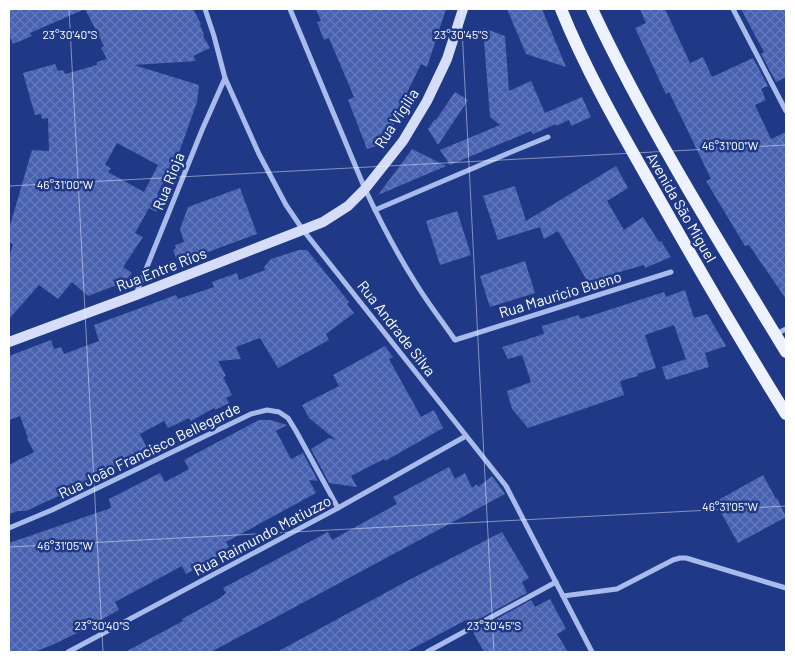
<svg xmlns="http://www.w3.org/2000/svg" width="795" height="661" viewBox="0 0 795 661" font-family="Barlow,sans-serif">
	<style>
		.building { fill: url(#building-cross-hatch); fill-rule: evenodd }
		.lines { fill: none; stroke-linecap: round; stroke-linejoin: round }
		.street { stroke: #a9bbea; stroke-width: 5 }
		.secondary { stroke: #d5ddf8; stroke-width: 10 }
		.primary { stroke: #eef1fe; stroke-width: 12 }
		.ticks { fill: none; stroke: #fff; stroke-width: 1; stroke-opacity: 0.45 }
		.labels { text-anchor: middle; dominant-baseline: central; stroke-width: 5; stroke-linejoin: round; paint-order: stroke }
		.street-label { font-size: 15px; fill: #fff; stroke: #1f3987 }
		.ticks-label { font-size: 12px; text-anchor: middle; fill: #fff; stroke: #1f3987; stroke-width: 5; stroke-linejoin: round; paint-order: stroke }
	</style>
	<defs>
		<pattern id="building-cross-hatch" width="8" height="8" patternUnits="userSpaceOnUse" patternTransform="scale(1.25)"><rect width="8" height="8" fill="#4862b0"/><path d="M0 0l8 8M0 8l8-8" fill="none" stroke="#637abc"/></pattern>
	</defs>
	<rect width="100%" height="100%" fill="#1f3987"/>
	<g class="building">
		<path d="M9 9H193L201 24 200 25 204 35 203 36 210 48 193 56 196 61 134 65 199 85 197 102 176 161 157 194 162 197 156 212 149 208 135 233 143 237 123 267 132 273 125 282 88 296 72 282 58 299 39 285 9 319V258L13 244 9 242V229L32 150 49 151 48 118 42 119 41 114 35 115 23 73 55 64 58 71 63 70 65 74 97 65V62L107 59 101 48 104 46 85 9 30 33 32 36 13 44 9 34ZM117 143 158 165 144 192 108 172 111 168 105 165Z"/>
		<polygon points="316,9 446,9 427,67 421,64 404,99 409,101 395,123 376,146 367,149 348,100 354,97 329,38 324,40 317,22 321,21"/>
		<polygon points="507,9 542,9 566,67 526,54"/>
		<polygon points="640,9 665,9 690,63 703,57 712,77 753,58 768,86 761,89 766,100 755,105 771,139 786,132 786,299 749,245 745,246 706,181 711,179 669,92 666,94 635,28 646,23"/>
		<polygon points="741,9 786,9 786,77 776,82 761,54 764,52"/>
		<polygon points="483,28 505,36 509,91 531,81 545,113 582,97 591,117 571,126 569,120 556,126 556,124 533,134 531,131 450,165 440,150 500,125 490,117"/>
		<polygon points="455,92 468,100 438,145 428,129 435,119 436,120"/>
		<polygon points="412,149 446,166 378,195 405,159"/>
		<polygon points="616,166 628,188 607,201 624,230 643,217 659,242 661,241 671,257 645,268 644,265 616,273 589,284 558,231 544,239 540,227 498,240 483,196 515,186 526,221"/>
		<polygon points="240,188 257,234 178,263 173,250 176,248 175,245 184,242 180,229 188,207"/>
		<polygon points="457,211 471,255 440,265 426,221"/>
		<polygon points="299,250 307,250 349,302 347,304 354,313 326,334 329,340 278,368 260,338 236,347 241,359 218,361 226,376 223,377 232,395 226,398 229,403 215,410 214,408 191,421 189,418 168,428 164,421 140,434 148,450 67,492 26,511 18,511 9,514 9,465 34,452 27,439 28,438 20,416 9,420 9,356 51,340 54,349 61,347 64,354 99,341 94,325 176,295 178,299 214,287 212,282 237,273 239,280 265,270 264,267 271,259"/>
		<polygon points="525,261 535,293 490,307 480,276"/>
		<polygon points="685,290 694,318 707,314 726,346 705,353 709,367 666,380 662,367 686,359 674,325 645,335 656,368 637,374 638,376 620,381 624,395 528,428 512,409 507,391 531,382 522,355 508,359 502,347 544,334 542,326 579,315 580,319 590,316 664,292 666,297"/>
		<polygon points="385,346 393,357 389,359 421,417 434,410 443,428 385,461 384,459 351,476 357,487 329,483 311,449 329,438 336,440 309,418 302,405 339,386 333,375"/>
		<polygon points="259,420 270,420 287,425 276,431 291,459 303,453 318,481 309,480 316,493 226,542 229,547 218,553 220,555 186,574 182,566 115,602 119,610 75,634 52,645 34,652 9,652 9,543 111,508 109,499 160,473 165,482 189,469 184,460"/>
		<polygon points="449,467 455,479 465,473 472,488 477,484 478,487 492,476 505,494 211,652 125,652 183,621 182,619 220,598 226,593 223,588 328,532 332,540 397,504 393,497"/>
		<polygon points="763,475 776,499 777,498 786,517 738,543 715,502"/>
		<polygon points="502,532 529,578 522,582 527,593 468,625 466,620 406,652 277,652 409,580"/>
		<polygon points="550,599 566,629 557,634 568,652 484,652 473,632 531,600 535,607"/>
	</g>
	<g class="lines">
		<g class="street">
			<polyline points="205,9 214,36 225,78 259,154 286,205 303,230 506,486 592,652"/>
			<path d="M290 9 365 189C380 221 396 252 415 282 427 302 442 321 455 340L671 272"/>
			<polyline points="733,9 786,111"/>
			<polyline points="375,210 516,150 548,137"/>
			<polyline points="136,294 202,130 225,78"/>
			<polyline points="776,334 786,329"/>
			<polyline points="9,528 52,510 251,414 267,410 279,412 288,418 296,431 338,508"/>
			<polyline points="563,596 617,589 673,560 680,558 686,558 786,588"/>
			<polyline points="68,652 338,508 466,436"/>
			<polyline points="427,652 556,582"/>
		</g>
		<polyline class="secondary" points="9,342 136,295 323,222 348,206 365,189 403,141 427,101 447,59 463,9"/>
		<g class="primary">
			<path d="M561 9C586 71 620 130 653 188 696 264 740 340 786 414"/>
			<path d="M592 9C648 128 718 240 786 352"/>
		</g>
	</g>
	<path class="ticks" d="M69 9 103 652M461 9 494 652M9 186 786 145M9 547 786 506"/>
	<g class="labels">
		<g class="street-label">
			<text transform="translate(396 118) rotate(-57)">Rua Vigilia</text>
			<text transform="translate(168 181) rotate(-68)">Rua Rioja</text>
			<text transform="translate(682 207) rotate(60)">Avenida São Miguel</text>
			<text transform="translate(161 269) rotate(-21)">Rua Entre Rios</text>
			<text transform="translate(560 294) rotate(-17)">Rua Maurício Bueno</text>
			<text transform="translate(397 328) rotate(52)">Rua Andrade Silva</text>
			<text transform="translate(149 450) rotate(-26)">Rua João Francisco Bellegarde</text>
			<text transform="translate(262 535) rotate(-28)">Rua Raimundo Matiuzzo</text>
		</g>
	</g>
	<g class="ticks-label">
		<text x="70" y="39">23°30'40"S</text>
		<text x="461" y="39">23°30'45"S</text>
		<text x="730" y="150">46°31'00"W</text>
		<text x="65" y="189">46°31'00"W</text>
		<text x="730" y="511">46°31'05"W</text>
		<text x="65" y="550">46°31'05"W</text>
		<text x="102" y="630">23°30'40"S</text>
		<text x="494" y="630">23°30'45"S</text>
	</g>
	<rect width="795" height="661" fill="none" stroke="#ffffff" stroke-width="20"/>
</svg>
